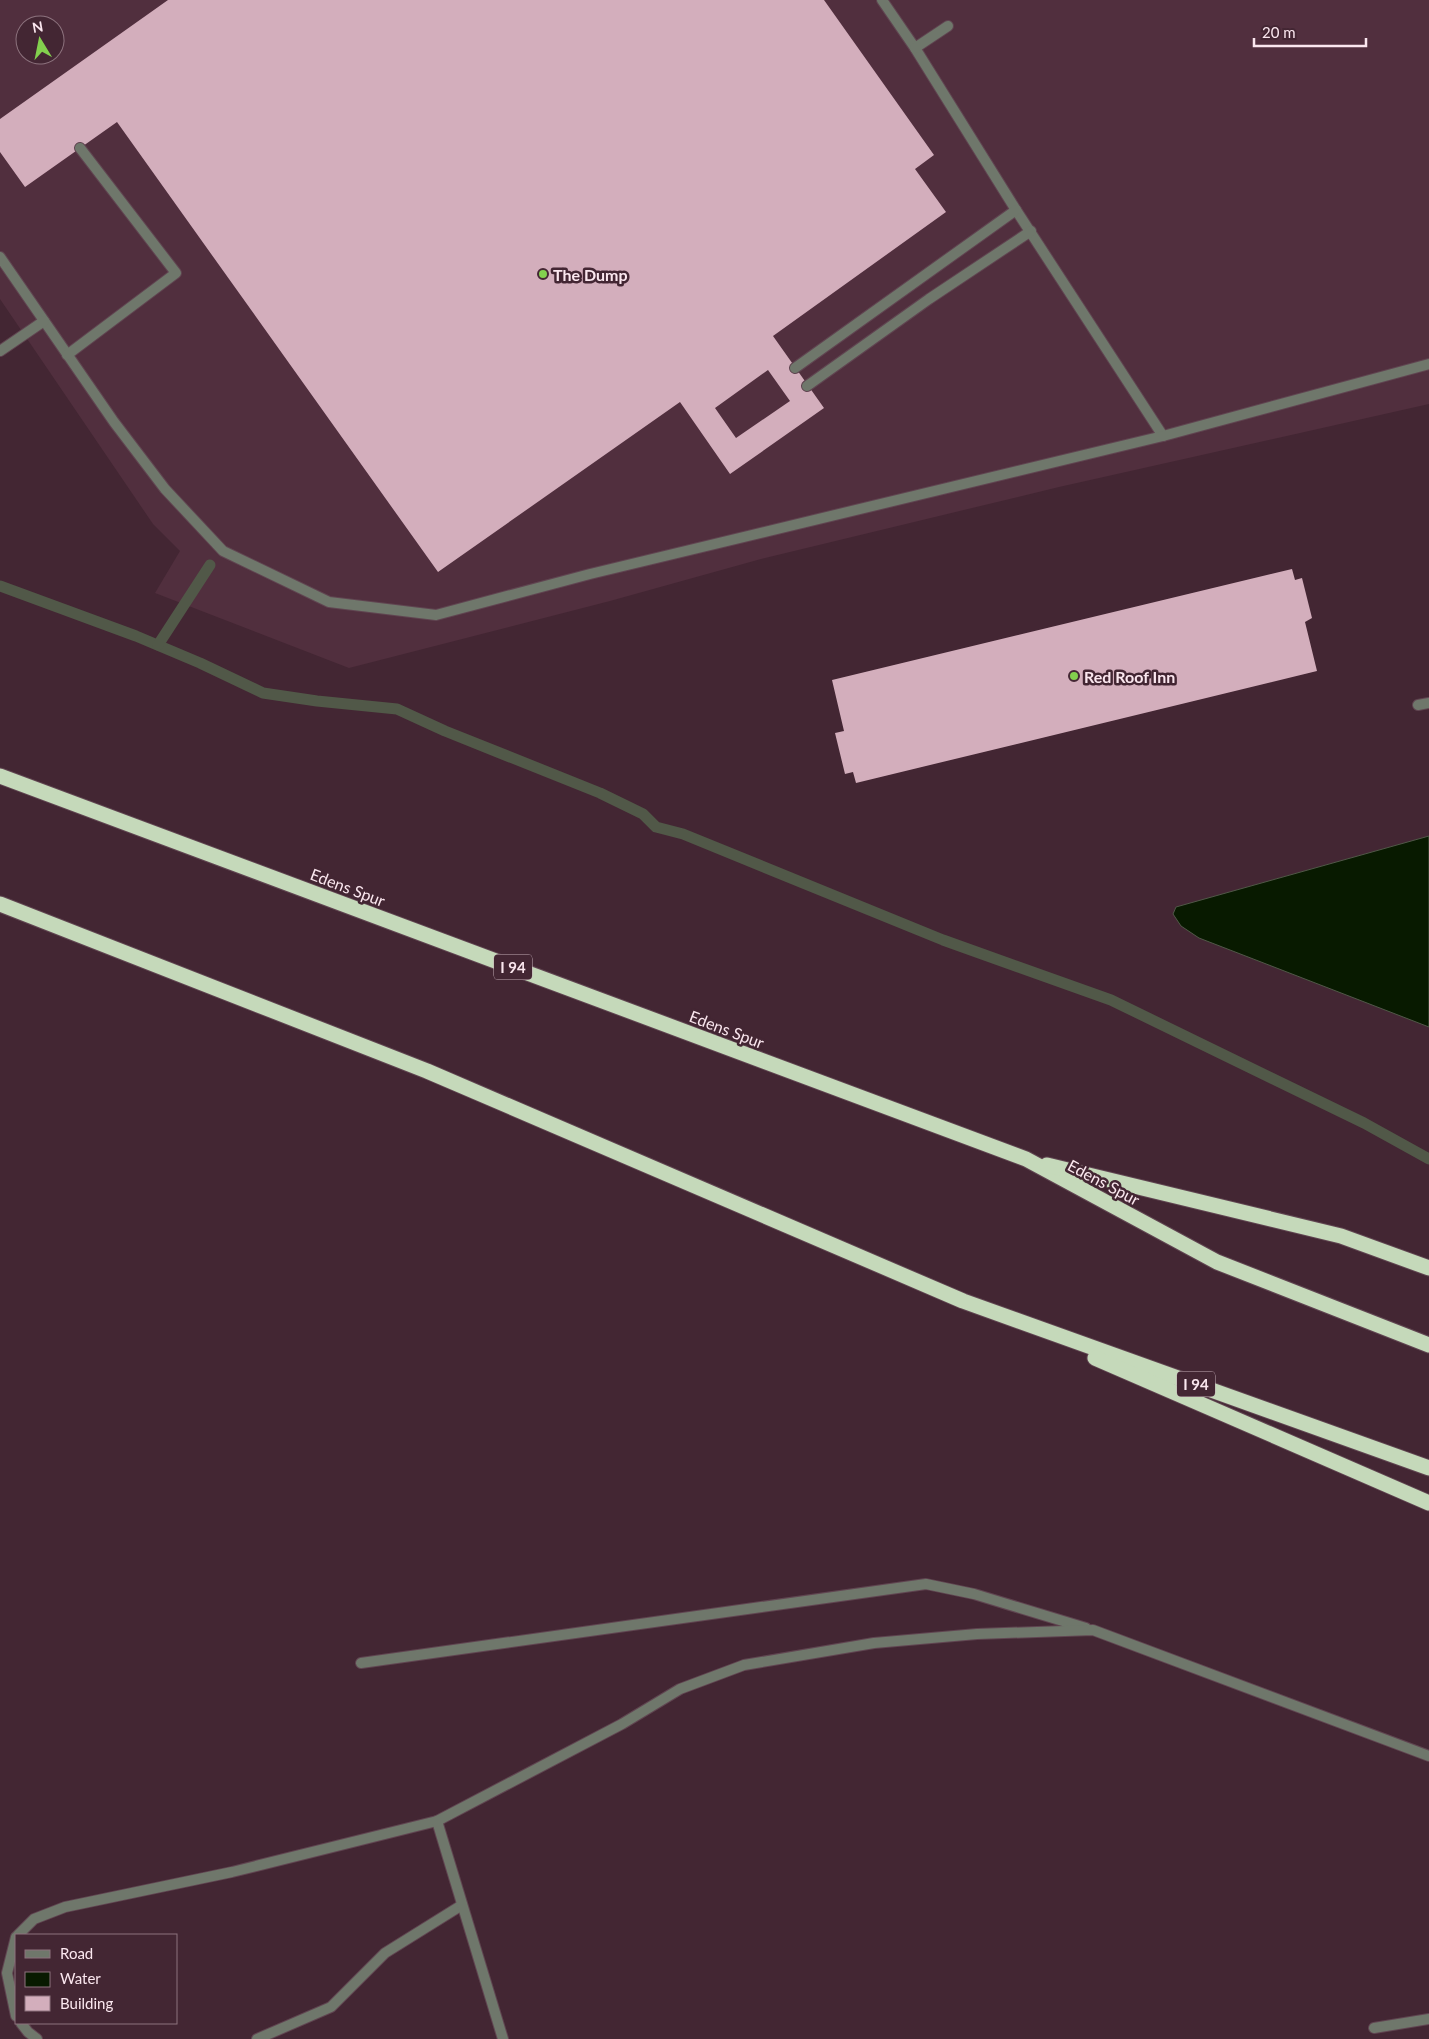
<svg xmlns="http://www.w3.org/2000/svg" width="1429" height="2039" viewBox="0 0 1429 2039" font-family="Lato,sans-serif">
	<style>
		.built { fill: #512f3e; fill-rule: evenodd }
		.water { fill: #081a00; stroke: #515848 }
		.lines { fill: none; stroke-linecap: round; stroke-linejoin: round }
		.stream { stroke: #515848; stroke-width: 11 }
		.building { fill: #d3aebc; fill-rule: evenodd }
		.lane-casing { stroke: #604551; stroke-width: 12 }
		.street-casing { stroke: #604551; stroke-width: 12 }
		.highway-casing { stroke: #604551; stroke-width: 17 }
		.lane { stroke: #6f776b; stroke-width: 10 }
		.street { stroke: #6f776b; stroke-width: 10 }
		.highway { stroke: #c5d9ba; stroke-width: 15 }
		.poi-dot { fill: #83d04e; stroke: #432633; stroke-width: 2 }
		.labels { text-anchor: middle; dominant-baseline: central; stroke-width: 5; stroke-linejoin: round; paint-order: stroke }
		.shield { fill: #432633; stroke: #c4adb7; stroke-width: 1 }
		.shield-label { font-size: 15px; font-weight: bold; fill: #fbe7ef }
		.poi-label { font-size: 16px; font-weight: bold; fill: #fbe7ef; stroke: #432633; text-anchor: start }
		.street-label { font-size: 16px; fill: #fbe7ef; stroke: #432633 }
	</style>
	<rect width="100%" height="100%" fill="#432633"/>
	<path class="built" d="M0 0H1429V404L1059 487 761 559 610 601 349 668 155 593 180 551 153 524 0 299ZM25 25H55V55H25Z"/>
	<polygon class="water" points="1429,836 1429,1027 1199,938 1181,926 1173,914 1176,907"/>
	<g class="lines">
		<g class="stream">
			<polyline points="0,586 136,636 200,663 263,693 317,701 397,709 445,731 600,793 643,814 656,827 683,834 943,940 1111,1000 1364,1123 1429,1159"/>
			<polyline points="158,645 210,565"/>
		</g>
	</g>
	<g class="building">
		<path d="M168 0H824L934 155 915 169 946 212 773 336 824 408 730 474 680 402 438 572 117 122 25 187 0 152V119ZM768 370 790 401 736 438 715 408Z"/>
		<polygon points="1292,569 1295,580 1302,578 1312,618 1305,622 1317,671 856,783 853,772 845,774 835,733 844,731 832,680"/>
	</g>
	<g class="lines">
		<defs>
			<g id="lane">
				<polyline points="882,0 915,48 1016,210 1163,436"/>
				<polyline points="915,48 948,26"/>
				<polyline points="0,257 114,422 165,489 223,551 329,602 436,615 590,574 1163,436 1429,364"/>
				<polyline points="67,355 176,273 80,148"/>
				<polyline points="795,368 1016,210"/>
				<polyline points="807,386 929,299 1031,231"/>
				<polyline points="1418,705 1429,703"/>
				<polyline points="361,1663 926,1584 974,1594 1086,1628"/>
				<polyline points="18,1935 34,1919 65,1907 232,1872 437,1821"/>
				<polyline points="16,1937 7,1973 16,2016"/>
				<polyline points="21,2023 28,2032 37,2039"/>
				<polyline points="1374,2028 1429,2019"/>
				<polyline points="257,2039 331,2007 385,1953 462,1905"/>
				<polyline points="503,2039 437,1821 622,1724 680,1689 744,1665 874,1643 977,1634 1093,1630 1429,1756"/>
			</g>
			<polyline id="street" points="0,351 44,321"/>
			<g id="highway">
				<polyline points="0,776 1026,1159 1217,1262 1429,1345"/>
				<polyline points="0,904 427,1071 963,1301 1429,1468"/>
				<polyline points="1047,1165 1341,1236 1429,1268"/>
				<polyline points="1095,1358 1429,1503"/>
			</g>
		</defs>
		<use href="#lane" class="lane-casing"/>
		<use href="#street" class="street-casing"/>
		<use href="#highway" class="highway-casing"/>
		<use href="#lane" class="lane"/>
		<use href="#street" class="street"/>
		<use href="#highway" class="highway"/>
	</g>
	<g class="poi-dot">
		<circle cx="543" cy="274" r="5"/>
		<circle cx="1074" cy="676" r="5"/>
	</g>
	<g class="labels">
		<g class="shield">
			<rect x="494" y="954.5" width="38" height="25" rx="4"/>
			<rect x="1177" y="1371.5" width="38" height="25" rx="4"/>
		</g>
		<g class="shield-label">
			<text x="513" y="967">I 94</text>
			<text x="1196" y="1384">I 94</text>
		</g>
		<g class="poi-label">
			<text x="553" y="274">The Dump</text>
			<text x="1084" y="676">Red Roof Inn</text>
		</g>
		<g class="street-label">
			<text transform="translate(348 887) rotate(21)">Edens Spur</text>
			<text transform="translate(727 1029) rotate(21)">Edens Spur</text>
			<text transform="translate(1104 1182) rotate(28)">Edens Spur</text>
		</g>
	</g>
	<rect x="15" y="1934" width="162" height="90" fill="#432633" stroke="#8d737e"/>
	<rect x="25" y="1950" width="25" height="8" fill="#6f776b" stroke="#8d737e"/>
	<text x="60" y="1959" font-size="15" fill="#fbe7ef">Road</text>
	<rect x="25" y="1972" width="25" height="15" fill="#081a00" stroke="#8d737e"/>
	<text x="60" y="1984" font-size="15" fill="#fbe7ef">Water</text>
	<rect x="25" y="1996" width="25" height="15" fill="#d3aebc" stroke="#8d737e"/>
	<text x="60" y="2009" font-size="15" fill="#fbe7ef">Building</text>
	<g transform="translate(40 40) rotate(350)"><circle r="24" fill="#432633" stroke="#8d737e"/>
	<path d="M0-4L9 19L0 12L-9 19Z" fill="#83d04e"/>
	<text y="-8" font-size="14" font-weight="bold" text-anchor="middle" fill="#fbe7ef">N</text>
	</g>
	<path d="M1254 38v8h112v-8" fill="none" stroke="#fbe7ef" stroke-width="2.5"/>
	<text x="1262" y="38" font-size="15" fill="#fbe7ef" stroke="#432633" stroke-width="4" paint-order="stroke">20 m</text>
</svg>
